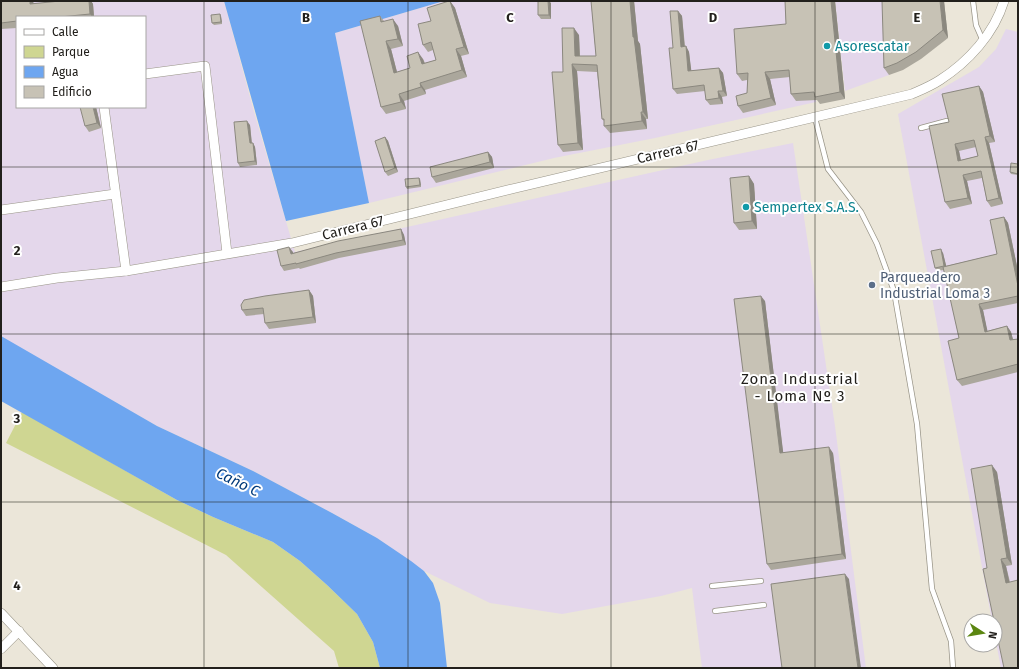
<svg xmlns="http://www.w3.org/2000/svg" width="1019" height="669" viewBox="0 0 1019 669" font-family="'Fira Sans',sans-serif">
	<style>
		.industrial { fill: #e4d7eb; fill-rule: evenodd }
		.green { fill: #cfd692 }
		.water { fill: #6ea6f0 }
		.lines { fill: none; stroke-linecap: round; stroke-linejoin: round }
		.service-casing { stroke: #999588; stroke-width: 6 }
		.minor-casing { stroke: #999588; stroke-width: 10 }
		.service { stroke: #fff; stroke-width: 4.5 }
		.minor { stroke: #fff; stroke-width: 9 }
		.wall { fill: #aba79c; fill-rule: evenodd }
		.shaded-wall { fill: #8b887f }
		.building { fill: #c7c2b5; stroke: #8b887f; fill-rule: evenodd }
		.grid { fill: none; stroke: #22201c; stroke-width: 1; stroke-opacity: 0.55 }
		.culture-dot { fill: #0f9aa8; stroke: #fff; stroke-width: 1.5 }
		.service-dot { fill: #5c6f8a; stroke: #fff; stroke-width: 1.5 }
		.labels { text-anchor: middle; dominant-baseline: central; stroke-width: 4; stroke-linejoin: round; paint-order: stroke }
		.culture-label { font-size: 14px; fill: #0d838f; stroke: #fff; text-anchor: start }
		.street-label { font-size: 14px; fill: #22201c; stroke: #fff }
		.service-label { font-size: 14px; fill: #4e5e75; stroke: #fff; text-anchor: start }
		.neighbourhood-label { font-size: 15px; letter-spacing: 1px; fill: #22201c; stroke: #fff }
		.water-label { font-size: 15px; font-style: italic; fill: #003a7b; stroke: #fff }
		.grid-label { font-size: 13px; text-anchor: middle; font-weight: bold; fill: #22201c; stroke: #fff; stroke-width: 4; stroke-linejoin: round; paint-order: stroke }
	</style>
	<rect width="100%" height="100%" fill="#ebe6d9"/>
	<g class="industrial">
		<path d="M1 1H224L254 112 295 252 708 160 793 143 835 426 866 668H702L692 588 661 596 562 614 490 603 424 571 377 538 332 513 253 471 157 426 1 337ZM17 17H145V107H17Z"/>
		<polygon points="444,1 808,1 816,102 655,138 554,158 369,203 335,33"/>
		<polygon points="835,1 886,1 889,75 845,91"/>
		<polygon points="1006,29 1018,32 1018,668 1001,668 995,637 995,621 992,621 898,114 979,67 996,49"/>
	</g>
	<polygon class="green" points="22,412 177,500 213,517 273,542 300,561 327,585 357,614 373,642 380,668 339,668 334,651 226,555 6,443"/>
	<g class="water">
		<polygon points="224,1 444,1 335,33 369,203 286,221"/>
		<polygon points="1,336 157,426 253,471 332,513 377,538 411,561 424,571 433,583 440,603 447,668 380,668 373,642 357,614 327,585 300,561 273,542 213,517 177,500 1,401"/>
	</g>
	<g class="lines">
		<defs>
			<g id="service">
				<polyline points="973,1 976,25 983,41"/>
				<polyline points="815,118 828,169 861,212 877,244 894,291 917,424 932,589 951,641 953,668"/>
				<polyline points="921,128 947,121"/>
				<polyline points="712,586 761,581"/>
				<polyline points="715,611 764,605"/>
			</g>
			<g id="minor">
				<polyline points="145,74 205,66 227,253"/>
				<polyline points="104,107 126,271"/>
				<polyline points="1,210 115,194"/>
				<path d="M1 287 57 278 126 271 292 243 516 188 912 94C921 90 931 86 940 80 968 62 994 34 1004 1"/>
				<polyline points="1,613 53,668"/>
				<polyline points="1,649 19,631"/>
			</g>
		</defs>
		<use href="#service" class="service-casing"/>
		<use href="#minor" class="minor-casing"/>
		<use href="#service" class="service"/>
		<use href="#minor" class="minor"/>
	</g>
	<g class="wall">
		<polygon points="1,1 33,1 34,4 60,1 91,1 93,4 94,17 17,17 17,28 1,29"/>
		<polygon points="450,1 455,8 469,54 461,56 467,77 425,90 426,94 404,101 406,109 386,114 381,107 380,16 384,21 398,26 403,46 391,49 397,72 410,68 423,59 425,63 436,60 433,50 428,52 423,45 431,21"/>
		<polygon points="591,1 634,1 638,41 640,44 648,119 646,119 647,129 610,133 604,126 604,121 602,119 597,72 577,71 583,150 563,152 558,145 563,72 579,35 580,56 596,56"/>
		<polygon points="785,1 835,1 845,99 820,104 817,100 796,101 791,94 790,77 770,79 776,105 743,113 738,106 747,93 747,80 742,81 737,74 786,24"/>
		<polygon points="944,1 948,38 921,59 903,70 889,75 884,68"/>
		<polygon points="551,3 551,19 541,19 538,15"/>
		<polygon points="678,11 682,16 685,46 686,46 689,52 691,71 719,68 723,73 727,96 722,97 723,104 710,105 706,100 705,91 677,94 673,89 673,48"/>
		<polygon points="220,14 221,16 222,24 214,25 212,23"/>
		<path d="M979 86 983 92 995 142 989 143 1003 204 991 207 987 201 982 178 967 181 972 204 950 209 945 202 949 122ZM976 147 978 156 961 160 959 151Z"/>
		<polygon points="96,107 101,128 89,132 85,126"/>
		<polygon points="250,125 252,143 253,143 255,147 257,165 240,167 238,163"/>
		<polygon points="385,137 388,141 398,172 388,176 385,172"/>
		<polygon points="488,152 492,157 494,168 436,183 432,177"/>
		<polygon points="1018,164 1018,175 1011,174 1010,172"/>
		<polygon points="749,176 754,184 757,229 739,230 734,223"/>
		<polygon points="419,178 420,179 421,187 407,189 406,187"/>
		<polygon points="1004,217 1008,223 1018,271 1018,303 983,310 987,331 1007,326 1011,332 1013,340 1018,339 1018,372 962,386 957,380 959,338 944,270 937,271 935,268 943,253 946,266 997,254"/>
		<polygon points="401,229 404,235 406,245 339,258 300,269 299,268 284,271 281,266 293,252 293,253"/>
		<polygon points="309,290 313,296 316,323 269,329 265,323 264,314 246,316 242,310"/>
		<polygon points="765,301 783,453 833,453 846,559 771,570 767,564"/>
		<polygon points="997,472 1012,565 1006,566 1010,582 1018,668 987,568"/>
	</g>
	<g class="shaded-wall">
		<polygon points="30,1 33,1 34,10 30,4"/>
		<polygon points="89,1 91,1 93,4 94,17 92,17 90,14"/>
		<polygon points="450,1 455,8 469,54 464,47"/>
		<polygon points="548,1 549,1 551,3 551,19 549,15"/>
		<polygon points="630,1 634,1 638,41 640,44 648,119 643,112 633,37"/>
		<polygon points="831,1 835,1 845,99 840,92"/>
		<polygon points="940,1 944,1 948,38 943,30"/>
		<polygon points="678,11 682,16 685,52 681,47"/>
		<polygon points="220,14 221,16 222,24 221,22"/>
		<polygon points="393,19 398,26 403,46 398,39"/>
		<polygon points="574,28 579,35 580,63 575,56"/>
		<polygon points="386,41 391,49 399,80 394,73"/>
		<polygon points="686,46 689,52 692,76 688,71"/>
		<polygon points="456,49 461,56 467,77 462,70"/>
		<polygon points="418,52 423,59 427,71 422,64"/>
		<polygon points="572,64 577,71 583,150 578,143"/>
		<polygon points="719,68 723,73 727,96 723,91"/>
		<polygon points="765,72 770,79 776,105 771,98"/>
		<polygon points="420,83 425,90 426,94 421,87"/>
		<polygon points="979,86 983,92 995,142 990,136"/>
		<polygon points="718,91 722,97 723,104 719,98"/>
		<polygon points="399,94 404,101 406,109 401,102"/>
		<polygon points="93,107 96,107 101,128 97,123"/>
		<polygon points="641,112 646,119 647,129 642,121"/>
		<polygon points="247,121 250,125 252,147 250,143"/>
		<polygon points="385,137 388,141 398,172 395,168"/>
		<polygon points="985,137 989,143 1003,204 999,198"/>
		<polygon points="253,143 255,147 257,165 255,161"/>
		<polygon points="955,144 959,151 962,167 958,161"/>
		<polygon points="488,152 492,157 494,168 490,162"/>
		<polygon points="963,175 967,181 972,204 968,198"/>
		<polygon points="749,176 754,184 757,229 752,221"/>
		<polygon points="419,178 420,179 421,187 420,185"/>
		<polygon points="1004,217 1008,223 1018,271 1018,286"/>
		<polygon points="401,229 404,235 406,245 403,240"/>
		<polygon points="289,247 293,252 294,259 291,254"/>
		<polygon points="941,249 943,253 947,269 944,266"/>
		<polygon points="309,290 313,296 316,323 313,317"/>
		<polygon points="761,296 765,301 784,459 780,453"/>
		<polygon points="979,304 983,310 989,338 985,332"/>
		<polygon points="1007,326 1011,332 1015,347 1010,340"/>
		<polygon points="829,447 833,453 846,559 842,554"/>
		<polygon points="992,465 997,472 1012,565 1007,558"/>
		<polygon points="1001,559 1006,566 1011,590 1006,583"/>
		<polygon points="845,574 849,579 861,668 858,668"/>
	</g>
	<g class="building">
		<polygon points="1,1 30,1 30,4 60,1 89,1 90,14 60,17 17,17 17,21 1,23"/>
		<polygon points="449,1 450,1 464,47 456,49 462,70 420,83 421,87 399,94 401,102 381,107 360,21 380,16 381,22 393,19 398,39 386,41 394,73 410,68 407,56 418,52 422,64 436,60 431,42 423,45 418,24 431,21 427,8"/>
		<polygon points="538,1 548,1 549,15 538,15"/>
		<polygon points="591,1 630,1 633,37 634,37 643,112 641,112 642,121 604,126 604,119 602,119 597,65 572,64 578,143 558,145 552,72 563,72 562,28 574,28 575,56 596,56"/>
		<polygon points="785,1 831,1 840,92 815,97 814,92 791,94 789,70 765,72 771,98 738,106 736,96 747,93 748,73 737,74 734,29 786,24"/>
		<polygon points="882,1 940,1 943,30 916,52 897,63 884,68"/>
		<polygon points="670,11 678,11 681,47 686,46 688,71 719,68 723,91 718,91 719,98 706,100 704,85 673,89 669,48 673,48"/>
		<polygon points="220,14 221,22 212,23 211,15"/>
		<path d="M979 86 990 136 985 137 999 198 987 201 981 171 963 175 968 198 945 202 929 126 949 122 942 94ZM974 140 978 156 958 161 955 144Z"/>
		<polygon points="80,107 93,107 97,123 85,126"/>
		<polygon points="247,121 250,143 253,143 255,161 238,163 234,122"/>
		<polygon points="385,137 395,168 385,172 375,141"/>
		<polygon points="488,152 490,162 432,177 430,167"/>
		<polygon points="1011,163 1018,164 1018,174 1010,172"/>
		<polygon points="749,176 752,221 734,223 730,178"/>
		<polygon points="419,178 420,185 406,187 405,179"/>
		<polygon points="1004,217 1018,286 1018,296 979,304 985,332 1007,326 1010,340 1018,339 1018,364 957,380 948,341 959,338 943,267 997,254 990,220"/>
		<polygon points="401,229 403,240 336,253 296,264 296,263 281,266 277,250 289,247 291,254 338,241"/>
		<polygon points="941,249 944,266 935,268 931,251"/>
		<polygon points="309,290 313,317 265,323 263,308 242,310 241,305 244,300 265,296"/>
		<polygon points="761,296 780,453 829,447 842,554 767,564 734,299"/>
		<polygon points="992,465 1007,558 1001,559 1006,583 1018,580 1018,668 1004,668 995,626 995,621 994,621 983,569 987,568 971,469"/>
		<polygon points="845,574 858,668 782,668 771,584"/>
	</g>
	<path class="grid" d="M204 1V668M408 1V668M611 1V668M815 1V668M1 167H1018M1 334H1018M1 502H1018"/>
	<g class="culture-dot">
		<circle cx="827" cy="46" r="4"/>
		<circle cx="746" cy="207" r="4"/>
	</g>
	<circle class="service-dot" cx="872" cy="285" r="4"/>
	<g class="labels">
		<g class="culture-label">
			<text x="835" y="46">Asorescatar</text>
			<text x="754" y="207">Sempertex S.A.S.</text>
		</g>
		<g class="street-label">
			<text transform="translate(668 152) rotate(-13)">Carrera 67</text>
			<text transform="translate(353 228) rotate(-14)">Carrera 67</text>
		</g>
		<g class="service-label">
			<text x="880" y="277">Parqueadero<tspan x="880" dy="16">Industrial Loma 3</tspan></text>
		</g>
		<g class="neighbourhood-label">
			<text x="800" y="379">Zona Industrial<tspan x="800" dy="17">- Loma Nº 3</tspan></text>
		</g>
		<g class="water-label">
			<text transform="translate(238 482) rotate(26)">Caño C</text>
		</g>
	</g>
	<g class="grid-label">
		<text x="306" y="22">B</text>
		<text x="510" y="22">C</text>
		<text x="713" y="22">D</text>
		<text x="917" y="22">E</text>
		<text x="17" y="255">2</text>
		<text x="17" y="423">3</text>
		<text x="17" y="590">4</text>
	</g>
	<rect width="1019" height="669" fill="none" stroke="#22201c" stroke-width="4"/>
	<rect x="16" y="16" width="130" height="92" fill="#ffffff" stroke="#a7a6a4"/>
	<rect x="24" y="29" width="20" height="6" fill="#ffffff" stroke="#a7a6a4"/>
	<text x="52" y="36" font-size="12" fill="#22201c">Calle</text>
	<rect x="24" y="46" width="20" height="12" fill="#cfd692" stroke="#a7a6a4"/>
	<text x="52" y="56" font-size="12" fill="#22201c">Parque</text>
	<rect x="24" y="66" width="20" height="12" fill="#6ea6f0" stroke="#a7a6a4"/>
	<text x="52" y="76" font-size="12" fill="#22201c">Agua</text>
	<rect x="24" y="86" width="20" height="12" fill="#c7c2b5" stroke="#a7a6a4"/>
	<text x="52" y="96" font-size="12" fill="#22201c">Edificio</text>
	<g transform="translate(983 633) rotate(102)"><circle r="19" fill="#ffffff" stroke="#a7a6a4"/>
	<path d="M0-3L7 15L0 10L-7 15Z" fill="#5b8611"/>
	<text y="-6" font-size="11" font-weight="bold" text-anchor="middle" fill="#22201c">N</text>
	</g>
</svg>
